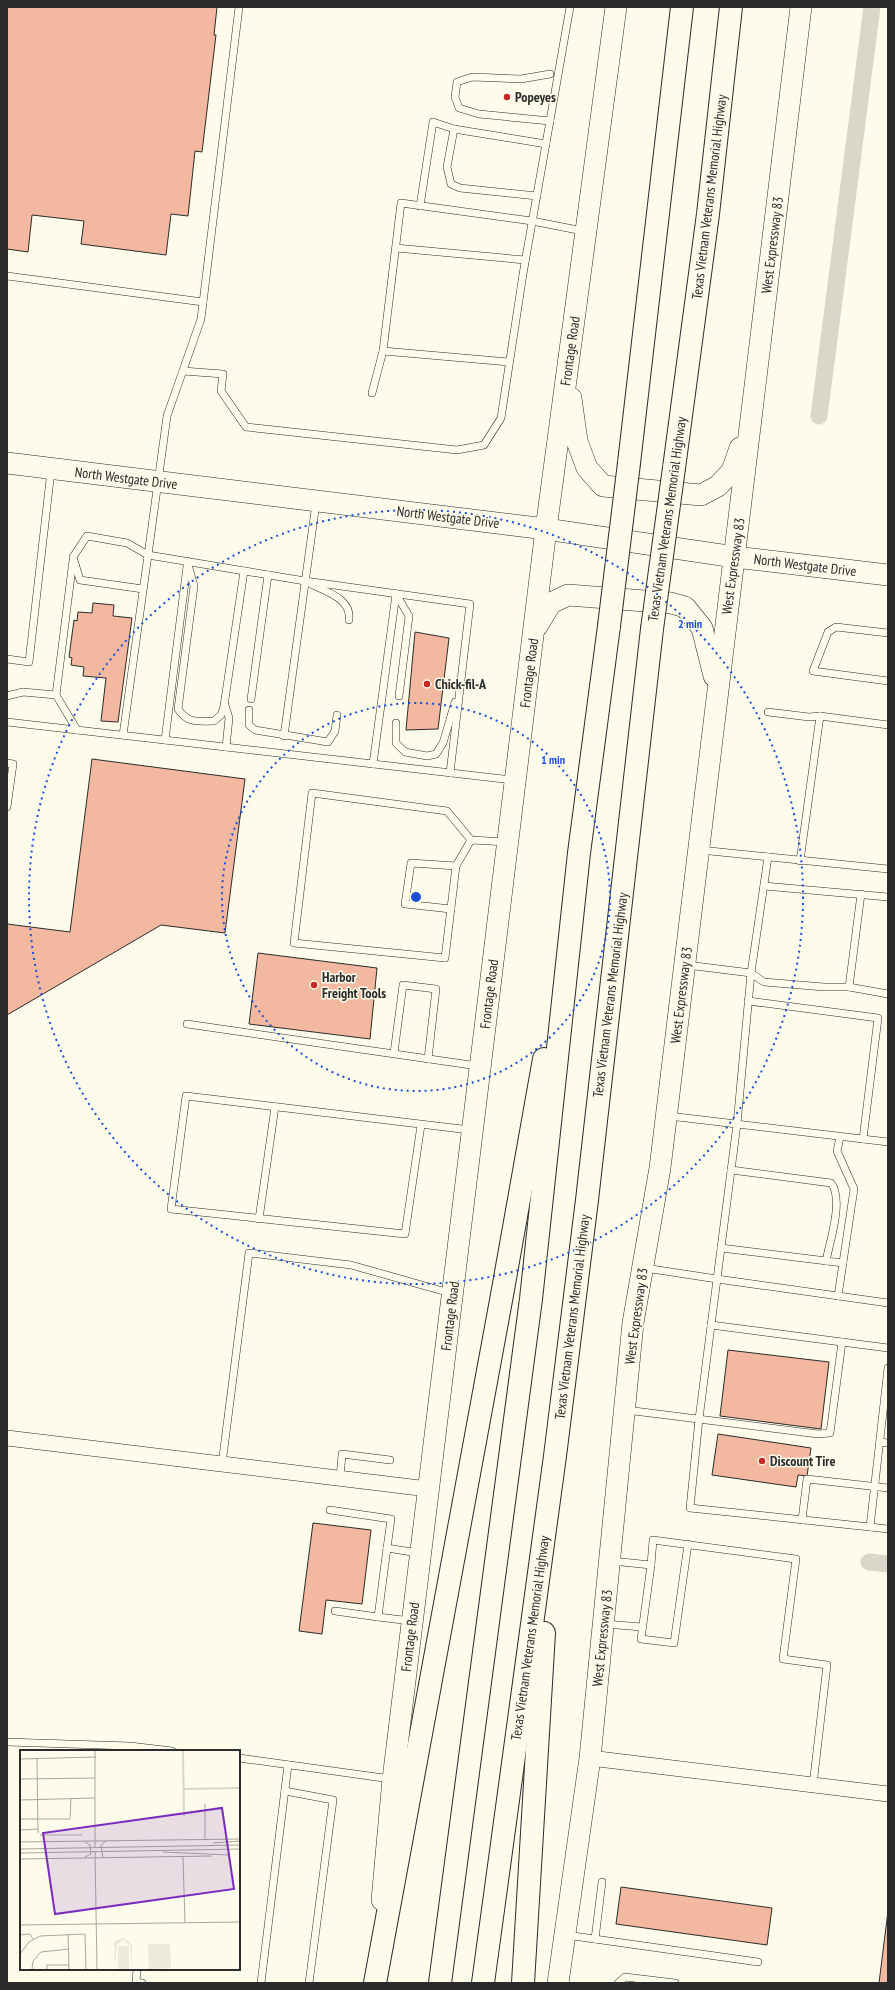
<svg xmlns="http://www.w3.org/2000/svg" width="895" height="1990" viewBox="0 0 895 1990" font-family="'PT Sans Narrow',sans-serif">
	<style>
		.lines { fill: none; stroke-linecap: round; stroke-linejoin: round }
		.canal { stroke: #d8d7c9; stroke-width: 17 }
		.building { fill: #f2b8a0; stroke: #2b2b2b }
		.lane-casing { stroke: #2b2b2b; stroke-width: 8 }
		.street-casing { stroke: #2b2b2b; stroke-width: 16 }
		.secondary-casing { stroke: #2b2b2b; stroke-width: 22 }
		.highway-casing { stroke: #2b2b2b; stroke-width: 24 }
		.lane { stroke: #fdfbea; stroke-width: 7 }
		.street { stroke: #fdfbea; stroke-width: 15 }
		.secondary { stroke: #fdfbea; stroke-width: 21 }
		.highway { stroke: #fdfbea; stroke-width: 22 }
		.highway-bridge-casing { stroke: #2b2b2b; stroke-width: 24; stroke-linecap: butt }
		.highway-bridge { stroke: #fdfbea; stroke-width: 22 }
		.ring { fill: none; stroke: #1d4ed8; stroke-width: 2; stroke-dasharray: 2 4 }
		.poi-dot { fill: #c62828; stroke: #fdfbea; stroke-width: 1.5 }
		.labels { text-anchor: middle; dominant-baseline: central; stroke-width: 3; stroke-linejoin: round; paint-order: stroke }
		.poi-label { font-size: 14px; font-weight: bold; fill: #2b2b2b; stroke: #fdfbea; text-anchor: start }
		.street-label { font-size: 14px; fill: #2b2b2b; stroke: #fdfbea }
		.inset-river { fill: none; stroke: #d8d7c9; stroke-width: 2 }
		.inset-road { fill: none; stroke: #a9a89e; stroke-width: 1 }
		.view { fill: #7b2cbf; fill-opacity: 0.15; stroke: #7b2cbf; stroke-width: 2 }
		.inset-edge { fill: none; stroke: #2b2b2b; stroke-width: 2 }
		.centre { fill: #1d4ed8; stroke: #fdfbea; stroke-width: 2 }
		.ring-label { font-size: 12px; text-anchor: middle; font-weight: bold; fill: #1d4ed8; stroke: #fdfbea; stroke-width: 3; stroke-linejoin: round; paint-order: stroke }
	</style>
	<rect width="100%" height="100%" fill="#fdfbea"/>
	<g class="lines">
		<g class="canal">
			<polyline points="819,416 872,7"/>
			<polyline points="869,1562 888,1564"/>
		</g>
	</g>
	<g class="building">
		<polygon points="7,7 217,7 214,35 216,35 202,152 195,151 188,216 171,214 166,255 81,244 84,221 32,215 28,252 7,249"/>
		<polygon points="93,603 114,605 113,616 132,618 118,722 101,721 106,678 83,676 84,667 71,665 72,658 69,657 74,620 77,621 78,612 92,613"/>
		<polygon points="415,632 449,638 438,729 406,730"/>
		<polygon points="92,759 245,779 225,933 161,925 7,1015 7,924 70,932"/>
		<polygon points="258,953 377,968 370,1039 249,1024"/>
		<polygon points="728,1350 829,1362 821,1429 720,1416"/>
		<polygon points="718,1434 811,1448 807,1476 798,1475 796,1487 712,1475"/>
		<polygon points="313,1523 371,1530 362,1604 326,1600 322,1634 299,1631"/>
		<polygon points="621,1887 772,1908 767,1945 616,1924"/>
		<polygon points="888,1911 888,1983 879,1983"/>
	</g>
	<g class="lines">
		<defs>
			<g id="lane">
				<polyline points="239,7 201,319 167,416 148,555 305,581 470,604 450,773"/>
				<polyline points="550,74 521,79 472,77 457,82 455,97 459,108 479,114 550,121"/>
				<polyline points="454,129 447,167 451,184 460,188 537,196"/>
				<polyline points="420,206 433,122 454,129 546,144"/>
				<polyline points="396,248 525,260"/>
				<polyline points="7,276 203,302"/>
				<polyline points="383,351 401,203 532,221 583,231"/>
				<polyline points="183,371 223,374 221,391 246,427 457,450 484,445 501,418 523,274 570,7"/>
				<polyline points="372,393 383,351 509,362"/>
				<polyline points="73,560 56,695 77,730"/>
				<path d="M187 561 194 586 178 709C188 724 198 721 214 721L221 715 224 706 244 571"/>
				<path d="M311 584C327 592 352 599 349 620"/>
				<polyline points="396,594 409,616 399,696"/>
				<polyline points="888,633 836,627 828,632 813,671 888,681"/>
				<polyline points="7,659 29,662 51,471"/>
				<polyline points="7,696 23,692 56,695"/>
				<polyline points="251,699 268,575"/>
				<polyline points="225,705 229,718 226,747"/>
				<polyline points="249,710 249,725 255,730 328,742 335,731 337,715"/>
				<polyline points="768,712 809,717 820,716 888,725"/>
				<polyline points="7,722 513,780"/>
				<polyline points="396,723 396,743 405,752 427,756 436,754 443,743 455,702"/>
				<polyline points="123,735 148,555 127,543 87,536 73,557 80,580 143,589"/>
				<polyline points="284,736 316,503"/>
				<polyline points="165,740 187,566"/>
				<polyline points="7,763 13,764 7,807"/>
				<polyline points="373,764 396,594"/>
				<polyline points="471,840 456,866 445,958 294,943 312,793 447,811 471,840 507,842"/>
				<polyline points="700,850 888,869"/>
				<polyline points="800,861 820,716"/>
				<polyline points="764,886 888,897"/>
				<polyline points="451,909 405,904 411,863 456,866"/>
				<polyline points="687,965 751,973 768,857"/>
				<polyline points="849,987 861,894"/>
				<polyline points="888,994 849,987 824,987 764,982 751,973 737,1124 717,1279 888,1303"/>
				<polyline points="748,1001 878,1018 863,1139"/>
				<polyline points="187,1024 478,1066"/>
				<polyline points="394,1053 403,985 436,989 428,1059"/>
				<polyline points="669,1116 888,1142"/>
				<path d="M421 1125 405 1234 171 1209 186 1096C281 1108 376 1119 470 1130"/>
				<path d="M731 1170 831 1183C844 1199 830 1241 826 1261"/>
				<polyline points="259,1219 275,1107"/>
				<polyline points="721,1248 843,1263"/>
				<polyline points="645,1268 717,1279 699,1419 690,1508 870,1527 888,1368"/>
				<polyline points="838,1296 854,1189 837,1151 840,1137"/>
				<polyline points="711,1325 888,1348"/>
				<polyline points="626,1410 818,1434 830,1433 842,1342"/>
				<polyline points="880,1442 888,1443"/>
				<polyline points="222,1464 249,1253 351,1265 450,1293"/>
				<polyline points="340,1478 342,1454 390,1460"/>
				<polyline points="330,1510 391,1519 387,1548 418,1553"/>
				<polyline points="802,1520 807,1479 888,1488"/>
				<polyline points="870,1527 888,1529"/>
				<polyline points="387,1548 378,1617 411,1621"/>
				<polyline points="612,1561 651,1565 653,1540 796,1559 783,1659 827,1665 813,1785"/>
				<polyline points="651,1565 641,1639 674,1643 688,1544"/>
				<polyline points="335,1611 378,1617"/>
				<polyline points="605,1624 642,1627"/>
				<polyline points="7,1742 130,1746 172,1751"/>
				<polyline points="239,1758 391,1779"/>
				<polyline points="285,1791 333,1800 309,1983"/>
				<polyline points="566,1935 758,1962"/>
				<polyline points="595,1939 602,1882"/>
				<polyline points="137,1969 136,1982 142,1983"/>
				<polyline points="261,1983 288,1765"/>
				<polyline points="618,1983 625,1977 675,1983"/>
			</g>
			<g id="street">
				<polyline points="7,1438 428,1489"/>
				<polyline points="590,1758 888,1794"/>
			</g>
			<g id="secondary">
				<polyline points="571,398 577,441 587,468 603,486 701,495 718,486 732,471 740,448"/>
				<polyline points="7,463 546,529 735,557 888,575"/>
				<polyline points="537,626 551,603 568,595 671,603 685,607 702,628 714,676"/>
				<polyline points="382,1900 393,1779 546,529 616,7"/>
				<polyline points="558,1983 590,1758 633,1323 660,1168 801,7"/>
			</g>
			<g id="highway">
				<polyline points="629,463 682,7"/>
				<polyline points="674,468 708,214 731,7"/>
				<polyline points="375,1983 502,1295 544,1059"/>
				<polyline points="440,1983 531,1299 579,853 609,626"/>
				<polyline points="483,1983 555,1456 587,1200 652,629"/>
				<polyline points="523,1983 544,1633"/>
			</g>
		</defs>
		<use href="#lane" class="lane-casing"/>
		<use href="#street" class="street-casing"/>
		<use href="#secondary" class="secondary-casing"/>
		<use href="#highway" class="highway-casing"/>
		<use href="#lane" class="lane"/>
		<use href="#street" class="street"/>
		<use href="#secondary" class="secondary"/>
		<use href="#highway" class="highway"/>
		<defs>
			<g id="highway-bridge">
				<polyline points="609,626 629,463"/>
				<polyline points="652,629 674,468"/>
			</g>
		</defs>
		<use href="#highway-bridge" class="highway-bridge-casing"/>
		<use href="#highway-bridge" class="highway-bridge"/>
	</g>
	<g class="ring">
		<circle cx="416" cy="897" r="194"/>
		<circle cx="416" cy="897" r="387"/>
	</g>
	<g class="poi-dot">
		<circle cx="507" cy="97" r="4"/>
		<circle cx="427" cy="684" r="4"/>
		<circle cx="314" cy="985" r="4"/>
		<circle cx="762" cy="1461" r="4"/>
	</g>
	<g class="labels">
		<g class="poi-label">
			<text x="515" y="97">Popeyes</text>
			<text x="435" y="684">Chick-fil-A</text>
			<text x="322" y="977">Harbor<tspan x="322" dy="16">Freight Tools</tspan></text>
			<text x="770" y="1461">Discount Tire</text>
		</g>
		<g class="street-label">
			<text transform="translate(709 197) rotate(-83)">Texas Vietnam Veterans Memorial Highway</text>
			<text transform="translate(772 245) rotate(-83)">West Expressway 83</text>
			<text transform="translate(570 351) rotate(-82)">Frontage Road</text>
			<text transform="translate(126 478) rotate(7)">North Westgate Drive</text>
			<text transform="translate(448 517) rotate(7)">North Westgate Drive</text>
			<text transform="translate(667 519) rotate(-82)">Texas Vietnam Veterans Memorial Highway</text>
			<text transform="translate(805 565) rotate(7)">North Westgate Drive</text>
			<text transform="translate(733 566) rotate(-82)">West Expressway 83</text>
			<text transform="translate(529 673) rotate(-83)">Frontage Road</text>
			<text transform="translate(489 994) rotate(-83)">Frontage Road</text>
			<text transform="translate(610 995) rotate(-83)">Texas Vietnam Veterans Memorial Highway</text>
			<text transform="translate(681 995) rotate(-83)">West Expressway 83</text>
			<text transform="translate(450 1316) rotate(-83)">Frontage Road</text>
			<text transform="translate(636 1316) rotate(-82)">West Expressway 83</text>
			<text transform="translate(572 1317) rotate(-83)">Texas Vietnam Veterans Memorial Highway</text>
			<text transform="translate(410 1637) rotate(-83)">Frontage Road</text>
			<text transform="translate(530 1638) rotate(-82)">Texas Vietnam Veterans Memorial Highway</text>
			<text transform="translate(602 1638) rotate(-84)">West Expressway 83</text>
		</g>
	</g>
	<g transform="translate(20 1750)">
		<rect width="220" height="220" fill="#fdfbea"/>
		<path d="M104 188 112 195V219L110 195 103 190 97 195 95 219 94 191ZM128 194H150L151 218 129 219ZM98 196H109V219H98Z" fill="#ecebdb"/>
		<path class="inset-river" d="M163 1 164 66M163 39 220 38M20 85H62"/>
		<path class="inset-road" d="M75 1V97M0 9 76 7M17 9 18 83M0 29 75 28M0 50 75 48M185 54V89M0 69H50L51 49M0 80 18 79M0 92 220 89M193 93 220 91M0 99 220 95M75 102 77 219M143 102 209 105M0 103 220 99M65 107 71 104 70 95 65 92M163 107 165 173M83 108 81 95 86 91M0 109 192 106M0 175 220 172M48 184 49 219M0 185 10 184 13 189M0 204 9 192 20 186 65 184 66 219M12 219 13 211 21 202 49 199M27 219V215H49"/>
		<path class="view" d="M202 58 214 139 35 164 23 83Z"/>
		<rect width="220" height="220" class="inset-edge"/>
	</g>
	<circle cx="416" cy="897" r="6" class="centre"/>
	<g class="ring-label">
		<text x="690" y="628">2 min</text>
		<text x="553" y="764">1 min</text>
	</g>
	<rect width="895" height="1990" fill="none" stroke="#2b2b2b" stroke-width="16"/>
</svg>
